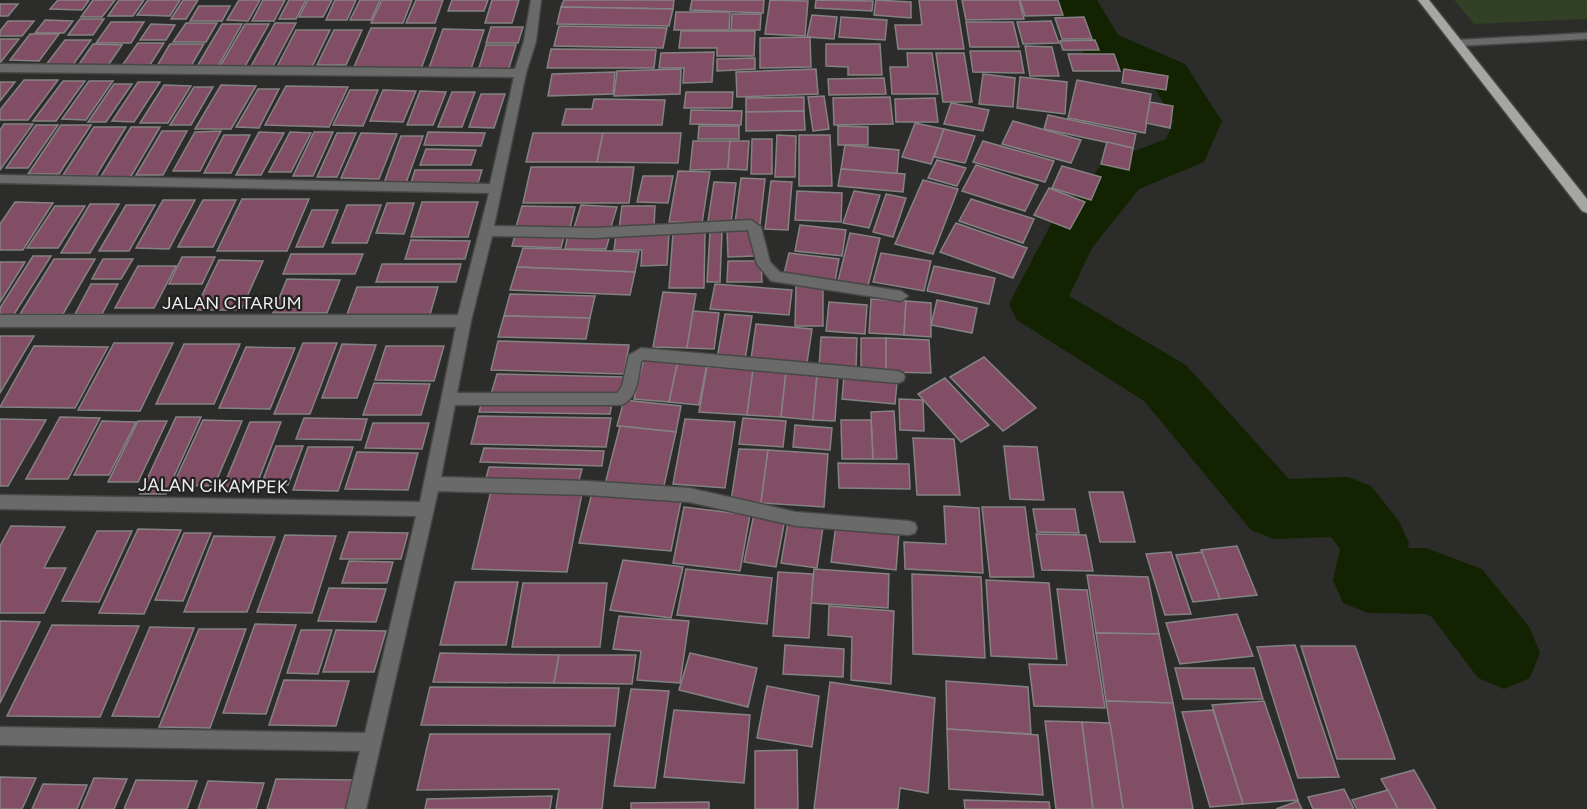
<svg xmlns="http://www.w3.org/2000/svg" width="1587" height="809" viewBox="0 0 1587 809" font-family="Figtree,sans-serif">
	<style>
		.green { fill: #324025 }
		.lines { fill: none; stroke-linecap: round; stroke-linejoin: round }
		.river { fill: #132201; fill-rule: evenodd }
		.building { fill: #814e66; stroke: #858283; stroke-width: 1.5 }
		.lane-casing { stroke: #474846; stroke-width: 3 }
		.street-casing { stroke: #474846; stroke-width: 3 }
		.primary-casing { stroke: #474846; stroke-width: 3 }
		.lane { fill: #696a69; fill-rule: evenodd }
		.street { fill: #696a69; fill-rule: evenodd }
		.primary { fill: #a6a7a5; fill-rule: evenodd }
		.labels { text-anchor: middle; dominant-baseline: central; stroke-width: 4.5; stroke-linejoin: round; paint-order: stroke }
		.street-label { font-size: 18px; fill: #edeeed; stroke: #222321 }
	</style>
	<rect width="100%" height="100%" fill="#2c2d2b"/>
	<polygon class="green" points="1454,0 1587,0 1587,19 1474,24"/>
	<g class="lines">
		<polygon class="river" points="1053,0 1097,0 1118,35 1185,64 1222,121 1204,162 1139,189 1092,248 1069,296 1186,365 1289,479 1348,477 1371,486 1399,521 1409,543 1408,548 1426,548 1482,569 1530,628 1540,653 1530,678 1504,689 1478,678 1432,617 1425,614 1368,613 1343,603 1333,580 1340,549 1331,537 1274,539 1251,530 1144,401 1017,320 1009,304 1051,224 1103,163 1166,139 1174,121 1152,84 1085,55"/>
	</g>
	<g class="building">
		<polygon points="58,0 89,0 82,10 50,9"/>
		<polygon points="93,0 115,0 102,17 81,17"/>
		<polygon points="119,0 144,0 133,16 108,16"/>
		<polygon points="148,0 180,0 170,16 137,15"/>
		<polygon points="183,0 198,0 186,19 171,19"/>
		<polygon points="239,0 260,0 248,21 227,20"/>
		<polygon points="263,0 285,0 274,21 252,21"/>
		<polygon points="289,0 306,0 296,19 279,19"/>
		<polygon points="308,0 332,0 323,17 299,17"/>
		<polygon points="335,0 356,0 347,20 326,20"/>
		<polygon points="360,0 380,0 371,20 350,20"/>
		<polygon points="382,0 412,0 403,23 371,23"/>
		<polygon points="416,0 443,0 435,23 406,23"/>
		<polygon points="452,0 488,0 484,11 448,11"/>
		<polygon points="492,0 519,0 512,23 485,23"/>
		<polygon points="564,0 674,0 673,9 561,7"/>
		<polygon points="692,0 764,0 763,13 690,10"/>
		<polygon points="770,0 808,1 805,36 765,34"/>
		<polygon points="816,0 873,1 872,11 815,8"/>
		<polygon points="876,0 911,2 911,18 874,15"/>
		<polygon points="919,0 956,0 964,49 898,49 895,25 922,25"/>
		<polygon points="962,0 1019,0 1024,19 966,20"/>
		<polygon points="1020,0 1058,0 1063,15 1025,16"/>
		<polygon points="0,4 18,4 8,16 0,16"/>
		<polygon points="199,6 230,6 222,21 190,21"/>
		<polygon points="561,7 673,9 669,26 557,24"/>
		<polygon points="676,12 730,12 729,30 674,30"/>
		<polygon points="732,14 761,14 760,30 731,30"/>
		<polygon points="812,15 837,17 834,39 807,37"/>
		<polygon points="841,17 887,20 885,40 839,37"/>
		<polygon points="1084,17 1092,39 1062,39 1055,18"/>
		<polygon points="80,19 104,19 93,35 68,35"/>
		<polygon points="45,20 73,21 64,33 35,33"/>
		<polygon points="8,21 34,21 22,36 0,36 0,31"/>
		<polygon points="1051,21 1059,43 1023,44 1017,22"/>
		<polygon points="111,22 144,22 131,43 96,43"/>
		<polygon points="966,22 1013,22 1019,47 970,47"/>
		<polygon points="186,23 217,23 206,42 173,42"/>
		<polygon points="275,23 296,23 272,68 250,68"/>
		<polygon points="151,24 175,25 166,40 140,40"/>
		<polygon points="222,24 242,24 217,68 196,68"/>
		<polygon points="245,24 269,24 244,68 219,68"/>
		<polygon points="559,26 667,28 663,48 554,46"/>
		<polygon points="491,27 523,27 518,43 486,43"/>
		<polygon points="371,28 436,28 421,69 353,69"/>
		<polygon points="443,29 484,30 471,69 429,68"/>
		<polygon points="296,30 330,30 312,67 277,67"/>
		<polygon points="334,30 362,30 346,65 317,65"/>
		<polygon points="681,31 755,31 754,56 717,56 717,48 679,48"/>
		<polygon points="30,34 59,34 39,61 10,60"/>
		<polygon points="810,37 811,67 760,68 760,38"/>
		<polygon points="0,39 19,39 0,63"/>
		<polygon points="65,40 91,40 72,66 45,66"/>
		<polygon points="1095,40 1099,50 1063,50 1060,41"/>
		<polygon points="138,43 164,43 148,68 121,67"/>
		<polygon points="93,44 122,45 107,67 77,67"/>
		<polygon points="170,44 204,44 191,66 157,66"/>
		<polygon points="826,44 880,44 882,75 848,75 848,67 826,66"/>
		<polygon points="486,45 516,45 508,71 478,71"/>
		<polygon points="1025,46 1052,47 1059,76 1030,76"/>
		<polygon points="551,49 656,50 654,68 547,68"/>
		<polygon points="970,51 1020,51 1024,73 973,72"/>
		<polygon points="714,52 712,82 683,83 684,68 659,68 661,53"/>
		<polygon points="907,53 932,53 938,94 892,94 890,67 908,67"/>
		<polygon points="936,53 964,53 972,102 943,102"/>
		<polygon points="1068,54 1114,54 1120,71 1073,71"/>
		<polygon points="755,58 755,69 717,71 717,59"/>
		<polygon points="681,69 680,94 614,96 617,71"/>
		<polygon points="816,69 818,94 737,97 736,72"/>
		<polygon points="1124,69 1168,76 1166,90 1122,83"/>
		<polygon points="615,72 613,94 548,96 552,74"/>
		<polygon points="983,74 1015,78 1013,107 979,104"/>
		<polygon points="1020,77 1067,82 1065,114 1017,108"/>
		<polygon points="884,78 886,94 829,95 828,79"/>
		<polygon points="24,80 58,80 28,120 0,120 0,110"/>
		<polygon points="1077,80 1151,94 1145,133 1068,118"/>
		<polygon points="63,81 85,81 56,121 33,121"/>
		<polygon points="89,81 113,81 86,120 62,119"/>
		<polygon points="0,82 15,82 0,101"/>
		<polygon points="138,82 160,82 134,122 112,121"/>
		<polygon points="114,84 132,84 106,122 88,122"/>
		<polygon points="164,85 191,86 168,123 140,123"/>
		<polygon points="221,85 256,86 231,129 195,129"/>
		<polygon points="286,86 348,87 329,127 265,125"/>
		<polygon points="194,87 213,87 191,125 170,125"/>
		<polygon points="258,89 279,89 259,128 236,127"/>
		<polygon points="350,90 378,90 363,126 333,125"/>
		<polygon points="383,90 416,91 403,122 370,121"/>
		<polygon points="420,91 446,92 433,125 407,125"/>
		<polygon points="452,92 475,92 462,127 438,127"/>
		<polygon points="686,92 733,92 732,108 684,108"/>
		<polygon points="481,94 505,94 494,128 469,127"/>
		<polygon points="824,96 829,129 813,131 808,97"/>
		<polygon points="804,97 804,111 746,112 746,98"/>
		<polygon points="890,97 893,124 834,125 833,98"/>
		<polygon points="935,98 938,122 896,122 895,99"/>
		<polygon points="594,99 665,100 662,125 562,125 566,109 592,109"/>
		<polygon points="1150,102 1173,106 1170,128 1146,123"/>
		<polygon points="951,103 989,110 983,131 944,124"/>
		<polygon points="691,110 742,111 741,125 690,124"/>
		<polygon points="804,111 805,130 746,131 746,112"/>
		<polygon points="1048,115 1136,134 1133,148 1044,129"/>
		<polygon points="1013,121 1081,140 1071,163 1002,144"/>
		<polygon points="915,123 944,129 931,164 902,157"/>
		<polygon points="4,124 33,124 0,170 0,130"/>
		<polygon points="36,125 58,125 28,168 6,168"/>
		<polygon points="61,125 91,125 59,174 28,174"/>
		<polygon points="699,126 739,126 739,139 698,139"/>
		<polygon points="838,126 868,127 868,145 838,145"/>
		<polygon points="94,127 126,127 96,176 63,175"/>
		<polygon points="131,127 160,127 130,178 100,178"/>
		<polygon points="944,129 975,136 965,163 934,157"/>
		<polygon points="162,131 187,131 163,175 136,175"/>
		<polygon points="221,131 200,171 173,171 195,132"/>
		<polygon points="259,132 284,133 261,175 236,175"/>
		<polygon points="290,132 311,133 291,172 269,172"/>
		<polygon points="314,132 333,132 313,176 293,176"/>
		<polygon points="428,132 485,133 481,146 424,145"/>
		<polygon points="337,133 356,133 337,177 317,177"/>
		<polygon points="361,133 397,134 379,179 341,178"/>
		<polygon points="533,133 603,133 597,162 526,162"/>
		<polygon points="603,133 681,133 678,163 597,162"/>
		<polygon points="224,135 250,135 231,173 204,173"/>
		<polygon points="777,135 796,136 795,177 775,177"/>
		<polygon points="799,135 830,135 832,186 799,186"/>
		<polygon points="401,136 423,136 406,183 384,183"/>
		<polygon points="752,139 772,139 772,174 751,174"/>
		<polygon points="693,141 730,141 728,169 690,170"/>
		<polygon points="730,141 749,141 747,170 728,169"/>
		<polygon points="983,141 1054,161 1045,182 973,162"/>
		<polygon points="1107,142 1133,148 1129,170 1101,164"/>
		<polygon points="845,145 899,150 897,174 841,169"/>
		<polygon points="426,149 476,150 471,165 420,165"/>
		<polygon points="937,160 966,168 957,186 928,178"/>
		<polygon points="976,165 1038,185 1025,211 962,191"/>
		<polygon points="1062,166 1101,177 1091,200 1052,188"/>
		<polygon points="531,167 634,167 629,203 523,203"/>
		<polygon points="841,169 905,174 903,192 838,186"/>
		<polygon points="415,170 482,170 478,183 411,183"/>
		<polygon points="678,171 710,172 702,223 669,222"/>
		<polygon points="643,176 673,176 668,203 637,202"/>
		<polygon points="741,178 765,179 760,224 735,223"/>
		<polygon points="923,180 958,189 933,254 895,244"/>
		<polygon points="771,181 792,182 788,230 765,229"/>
		<polygon points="714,182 736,183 731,222 708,221"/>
		<polygon points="1049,188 1085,202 1070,229 1034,215"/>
		<polygon points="797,191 842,193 841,222 795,220"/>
		<polygon points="854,191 880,195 869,228 843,223"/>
		<polygon points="886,194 906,198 893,237 873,232"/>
		<polygon points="242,199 309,199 287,251 217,251"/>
		<polygon points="971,199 1034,219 1023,243 959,221"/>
		<polygon points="163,200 195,200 169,249 136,248"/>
		<polygon points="203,200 236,200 213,247 178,247"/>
		<polygon points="15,202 53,203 23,250 0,250 0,224"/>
		<polygon points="422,202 478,202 468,237 411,237"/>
		<polygon points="387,203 414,203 404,234 376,233"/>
		<polygon points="90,204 119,204 90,253 61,253"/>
		<polygon points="126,205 155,205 129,251 99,251"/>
		<polygon points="347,205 381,205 367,243 332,243"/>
		<polygon points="581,205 617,207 610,230 574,228"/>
		<polygon points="55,206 85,206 58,248 27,248"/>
		<polygon points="522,206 575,207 570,228 516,227"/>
		<polygon points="622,206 655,206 654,228 619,229"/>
		<polygon points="312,210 338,210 323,247 296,247"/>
		<polygon points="956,223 1027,248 1013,278 940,252"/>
		<polygon points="800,225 846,230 842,256 795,251"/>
		<polygon points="753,228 754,256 728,257 727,229"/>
		<polygon points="516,232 565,233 561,248 512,246"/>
		<polygon points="710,232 722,232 720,282 707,282"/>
		<polygon points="669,233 667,265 641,266 642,250 614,250 616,234"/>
		<polygon points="673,233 705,233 704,288 669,288"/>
		<polygon points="850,233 880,238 868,286 838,281"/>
		<polygon points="568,234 610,235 606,249 565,249"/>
		<polygon points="411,240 470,241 465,259 405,259"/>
		<polygon points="523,248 639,252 635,272 517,267"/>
		<polygon points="789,253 839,259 835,281 784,274"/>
		<polygon points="881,253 931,261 924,291 873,282"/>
		<polygon points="291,254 363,254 355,274 283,274"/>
		<polygon points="33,256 51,256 13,316 0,316 0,308"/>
		<polygon points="182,257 215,257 202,284 169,284"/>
		<polygon points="54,259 95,259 63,314 20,314"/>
		<polygon points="103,259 133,259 121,279 92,279"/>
		<polygon points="219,260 263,261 241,310 195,310"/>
		<polygon points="728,261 761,261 762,282 727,282"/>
		<polygon points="0,262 25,262 0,302"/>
		<polygon points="382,264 461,264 456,282 376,282"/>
		<polygon points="138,266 176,266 154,308 115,308"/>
		<polygon points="934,266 995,278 989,304 927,291"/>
		<polygon points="517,267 635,272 630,295 510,290"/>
		<polygon points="287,279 340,280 327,313 273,313"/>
		<polygon points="91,284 118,284 102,314 75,314"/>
		<polygon points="715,284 792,290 789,315 710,309"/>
		<polygon points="796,286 823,286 823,326 795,326"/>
		<polygon points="357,287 438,287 429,318 346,317"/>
		<polygon points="663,292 696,294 687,348 653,347"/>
		<polygon points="510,294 595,296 590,318 504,316"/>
		<polygon points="871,299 906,301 904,335 869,333"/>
		<polygon points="937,300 977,308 972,333 931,325"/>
		<polygon points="906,301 931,303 931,337 904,335"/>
		<polygon points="829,302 867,305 865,334 826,331"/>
		<polygon points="693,311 719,313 714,349 687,348"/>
		<polygon points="725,314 752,316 745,360 717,358"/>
		<polygon points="504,316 590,318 586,339 498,337"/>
		<polygon points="756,324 812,329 807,363 751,359"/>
		<polygon points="0,336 34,336 0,393"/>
		<polygon points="821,337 857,338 856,370 819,368"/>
		<polygon points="861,338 886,338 886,372 861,371"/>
		<polygon points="886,338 929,340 931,373 886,372"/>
		<polygon points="498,341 629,345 624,374 491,370"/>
		<polygon points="114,343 173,343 140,411 78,410"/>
		<polygon points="303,343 337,343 310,414 274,414"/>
		<polygon points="184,344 240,344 214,404 156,404"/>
		<polygon points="342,344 376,345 357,398 322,398"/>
		<polygon points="34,346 108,347 75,408 0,407"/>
		<polygon points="386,346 444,346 434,381 375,380"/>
		<polygon points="246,347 295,348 270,409 219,408"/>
		<polygon points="984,357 1036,408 1003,431 950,377"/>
		<polygon points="644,358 678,361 669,402 634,399"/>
		<polygon points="678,361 707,363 699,405 669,402"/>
		<polygon points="707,367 753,370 747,415 699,412"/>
		<polygon points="753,370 786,372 781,417 747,415"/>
		<polygon points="786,372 817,375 813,420 781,417"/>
		<polygon points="497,374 625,377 621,398 491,394"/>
		<polygon points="817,375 838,376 835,421 813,420"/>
		<polygon points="844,376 897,382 895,404 842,399"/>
		<polygon points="945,378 989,425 961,442 918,394"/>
		<polygon points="374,383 430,384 421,415 363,415"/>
		<polygon points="899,399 923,400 924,431 900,430"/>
		<polygon points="624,400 681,406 676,432 617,426"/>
		<polygon points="482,401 612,403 610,414 479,412"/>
		<polygon points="894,411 897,459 873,459 871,412"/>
		<polygon points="478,416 611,418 606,447 471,444"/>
		<polygon points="60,417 100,418 68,479 26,479"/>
		<polygon points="176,417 201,417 166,494 140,494"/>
		<polygon points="304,418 367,419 361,440 296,439"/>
		<polygon points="743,418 786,421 783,447 739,444"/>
		<polygon points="0,419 46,420 8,486 0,486"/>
		<polygon points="685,419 735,422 725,488 673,484"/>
		<polygon points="203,420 242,421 214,486 173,485"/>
		<polygon points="841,420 871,420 873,459 842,459"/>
		<polygon points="102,421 136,422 109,475 74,475"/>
		<polygon points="138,421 167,421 138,482 108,482"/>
		<polygon points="250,422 281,422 255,489 222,490"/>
		<polygon points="373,423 429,423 422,449 365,448"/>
		<polygon points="795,425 832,428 830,450 793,447"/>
		<polygon points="620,426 676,432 663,490 605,484"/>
		<polygon points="913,438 954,439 960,495 917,495"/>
		<polygon points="276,446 303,446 288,485 261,485"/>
		<polygon points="1004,446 1037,447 1044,500 1010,499"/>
		<polygon points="308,447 353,447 338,491 293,490"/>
		<polygon points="484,448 604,451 602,466 480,462"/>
		<polygon points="739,449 768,450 761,503 731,501"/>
		<polygon points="768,450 828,454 824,507 761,503"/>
		<polygon points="357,452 418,453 408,490 345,489"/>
		<polygon points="838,463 909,464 910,489 839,488"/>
		<polygon points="489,467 582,469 578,484 485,482"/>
		<polygon points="491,491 582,493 567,572 472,569"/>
		<polygon points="1089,492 1123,492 1135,542 1100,542"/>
		<polygon points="592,493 681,501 671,551 579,543"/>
		<polygon points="944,506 979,508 983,573 905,569 904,542 946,544"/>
		<polygon points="684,507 750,515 740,571 673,563"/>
		<polygon points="982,507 1025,507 1034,577 990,577"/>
		<polygon points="1033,509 1075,509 1079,533 1037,532"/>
		<polygon points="754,514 785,519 776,567 744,562"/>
		<polygon points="788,522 823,527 817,568 781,563"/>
		<polygon points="836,525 899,533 896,570 831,562"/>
		<polygon points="11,526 65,527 44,568 66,568 44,613 0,613 0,546"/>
		<polygon points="138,529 181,530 144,614 99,613"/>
		<polygon points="97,531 132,531 99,602 62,601"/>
		<polygon points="349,532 408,533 401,559 340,559"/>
		<polygon points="184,533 211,533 183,601 155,600"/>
		<polygon points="1036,534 1086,535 1093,571 1042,570"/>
		<polygon points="285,535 336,536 312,613 257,612"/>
		<polygon points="214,536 275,537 247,612 184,612"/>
		<polygon points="1237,546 1257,595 1220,599 1201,550"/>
		<polygon points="1171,552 1191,614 1165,615 1146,554"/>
		<polygon points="1202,552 1220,599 1193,602 1176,555"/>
		<polygon points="623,560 683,567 671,618 610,610"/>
		<polygon points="349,561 393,562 387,583 342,583"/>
		<polygon points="686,569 772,578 767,624 677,615"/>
		<polygon points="814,569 889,574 888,608 811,603"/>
		<polygon points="778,572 813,574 809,638 773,636"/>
		<polygon points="912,574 981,577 985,658 913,654"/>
		<polygon points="1087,575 1148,577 1159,634 1096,633"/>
		<polygon points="986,580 1049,583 1057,659 991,656"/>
		<polygon points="455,582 518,582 506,645 440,645"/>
		<polygon points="523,583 607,583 600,647 512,647"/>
		<polygon points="329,588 386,589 376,622 318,621"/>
		<polygon points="1057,589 1087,590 1105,708 1034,706 1029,664 1067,665"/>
		<polygon points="829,606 894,611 891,684 851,680 852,637 828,635"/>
		<polygon points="1237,614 1253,656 1180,664 1166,623"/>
		<polygon points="619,616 689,621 680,683 637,680 641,651 613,649"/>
		<polygon points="0,621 40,622 0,703"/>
		<polygon points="255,624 296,625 266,714 223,713"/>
		<polygon points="52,625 139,626 100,717 7,716"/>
		<polygon points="150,627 194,628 159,717 112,716"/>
		<polygon points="199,629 246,629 210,728 159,727"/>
		<polygon points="301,630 332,630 318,674 287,673"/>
		<polygon points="336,630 386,631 374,672 323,672"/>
		<polygon points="1096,633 1159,634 1173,703 1106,701"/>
		<polygon points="785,645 844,649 843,677 783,674"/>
		<polygon points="1295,645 1339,777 1298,778 1257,647"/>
		<polygon points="1301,646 1355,646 1395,759 1337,759"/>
		<polygon points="440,653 559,655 554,683 433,682"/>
		<polygon points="690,653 757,668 748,707 679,690"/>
		<polygon points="559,655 636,655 632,684 554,683"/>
		<polygon points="1175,668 1254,668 1263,699 1183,699"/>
		<polygon points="284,680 349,681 336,726 269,725"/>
		<polygon points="946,681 1028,687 1031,734 947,729"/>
		<polygon points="830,682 935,698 928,793 900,788 898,809 814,809"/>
		<polygon points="767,686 819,696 812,747 757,738"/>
		<polygon points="430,687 619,688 615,726 421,725"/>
		<polygon points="631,689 669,691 655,788 614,786"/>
		<polygon points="1106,701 1173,703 1193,809 1123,809"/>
		<polygon points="1264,701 1298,800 1243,804 1212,705"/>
		<polygon points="674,710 750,715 744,783 664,777"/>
		<polygon points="1213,710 1243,804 1210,807 1182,712"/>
		<polygon points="1045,721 1082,722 1093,809 1056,809"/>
		<polygon points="1082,722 1110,723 1123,809 1093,809"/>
		<polygon points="947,729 1038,735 1043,795 949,789"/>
		<polygon points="430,734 610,734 602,809 556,809 559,789 417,790"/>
		<polygon points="797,750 798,809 755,809 755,751"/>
		<polygon points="1414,770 1436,809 1398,809 1381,779"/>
		<polygon points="0,777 36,778 22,809 0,809"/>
		<polygon points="94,778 127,779 114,809 81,809"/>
		<polygon points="276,779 355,780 348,809 267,809"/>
		<polygon points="136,780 197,781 187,809 124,809"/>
		<polygon points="208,781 264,783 256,809 198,809"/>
		<polygon points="43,784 87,785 77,809 32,809"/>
		<polygon points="1344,789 1354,809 1313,809 1308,797"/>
		<polygon points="1388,790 1398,809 1357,809 1352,800"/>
		<polygon points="552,796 550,809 425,809 427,799"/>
		<polygon points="964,800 1049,802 1050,809 965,809"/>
		<polygon points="1298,801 1302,809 1276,809"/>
		<polygon points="709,802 709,809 631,809 631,803"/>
	</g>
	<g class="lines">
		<defs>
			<polygon id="lane" points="1587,33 1587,39 1457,46 1451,43 1457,40"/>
			<path id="street" d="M531 0H541L536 41 526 73 494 226 594 228 751 220 761 227 770 262 780 272 901 291 908 296 901 301 771 281 757 264 748 230 594 238 492 236 471 321 457 393H617L622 386 629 355 641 348 898 371 903 373 905 377 903 381 898 383 643 360 641 362C638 377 638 399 621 405H455L441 477 587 481 689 488 796 512 909 521 915 523 917 528 915 533 909 535 796 526 689 502 587 495 438 491 366 809H346L360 751 0 745V727L365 733 416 516 0 509V495L420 502 456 327H0V315H458L489 193 0 183V175L490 184 514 77 0 72V64L515 69 524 41Z"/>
			<polygon id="primary" points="1418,0 1429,0 1587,199 1587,213 1582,211"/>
		</defs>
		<use href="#lane" class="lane-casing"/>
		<use href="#street" class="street-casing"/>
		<use href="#primary" class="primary-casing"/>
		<use href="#lane" class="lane"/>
		<use href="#street" class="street"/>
		<use href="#primary" class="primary"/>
	</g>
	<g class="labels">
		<g class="street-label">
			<text x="232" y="303">JALAN CITARUM</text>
			<text transform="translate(213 486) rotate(1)">JALAN CIKAMPEK</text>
		</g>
	</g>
</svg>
